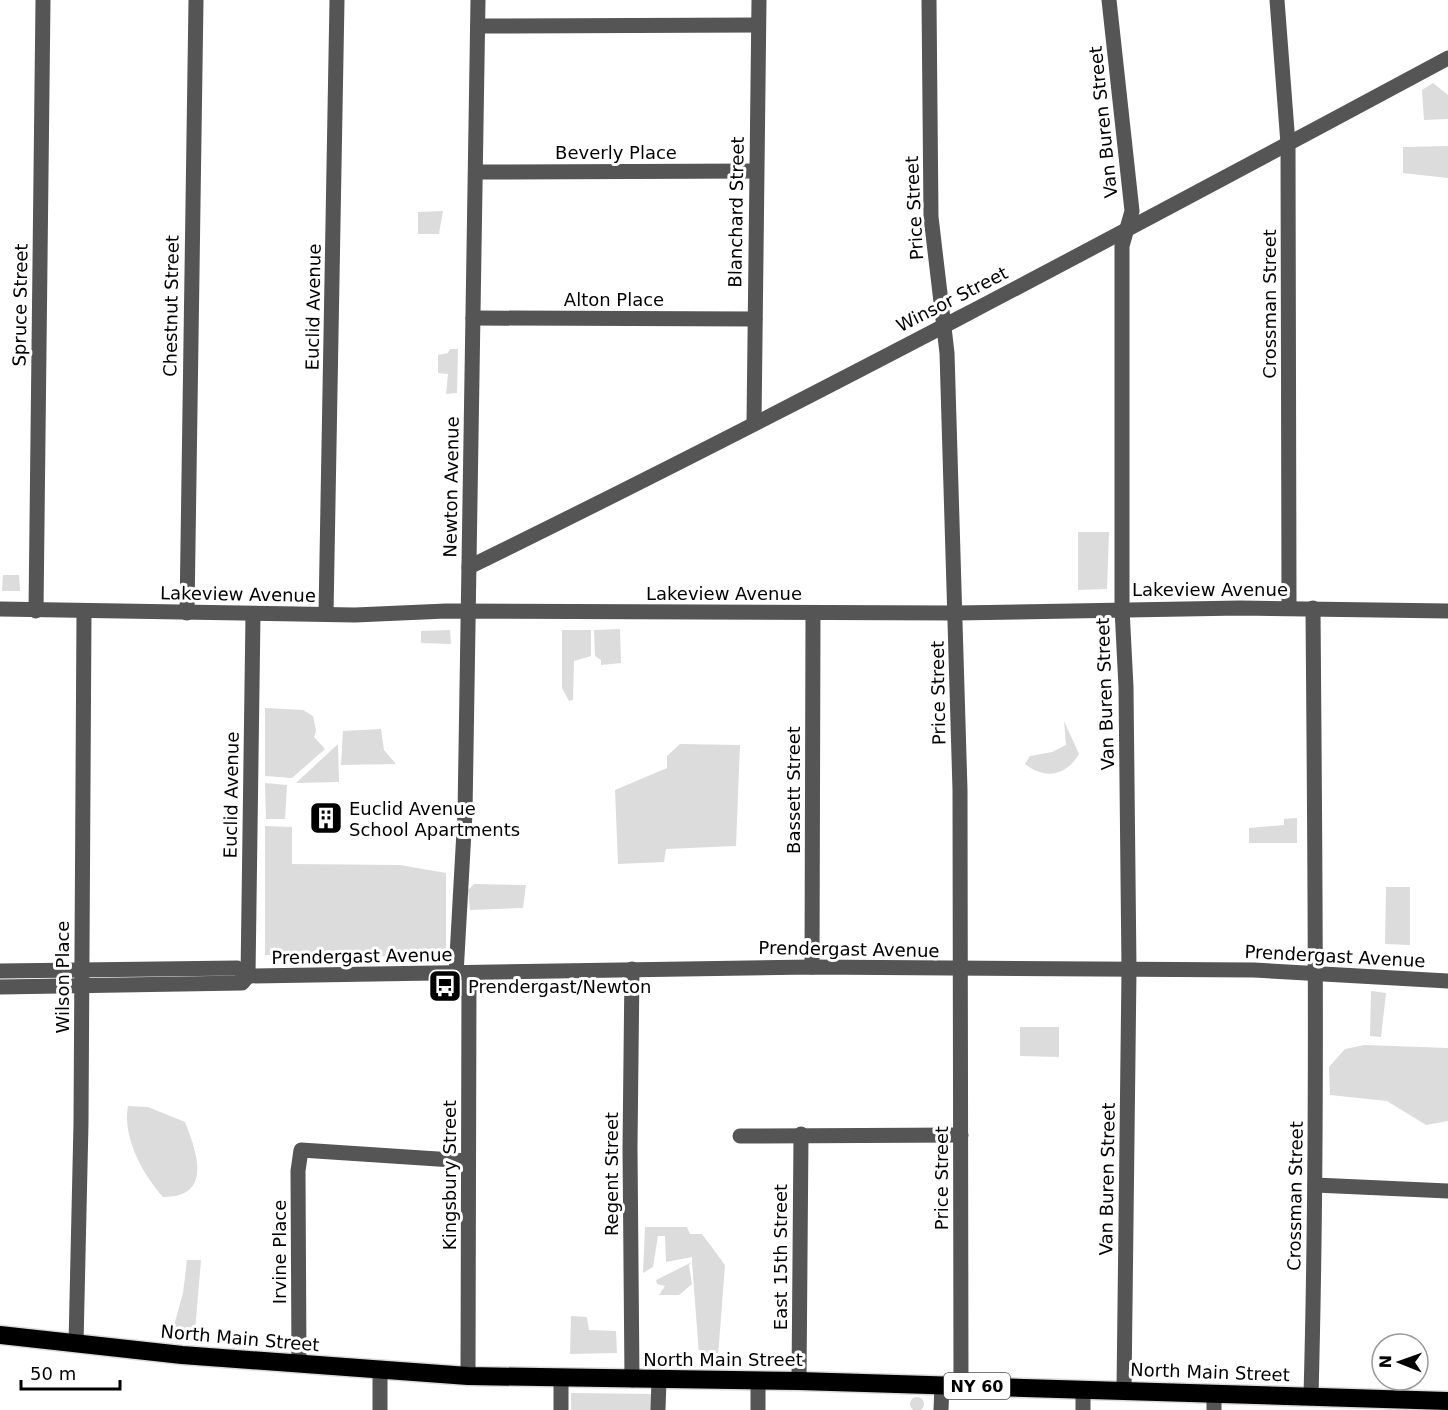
<svg xmlns="http://www.w3.org/2000/svg" width="1448" height="1410" viewBox="0 0 1448 1410" font-family="'DejaVu Sans',sans-serif">
	<style>
		.green { fill: #dcdcdc }
		.lines { fill: none; stroke-linecap: round; stroke-linejoin: round }
		.highway-casing { stroke: #dbdbdb; stroke-width: 21 }
		.minor { stroke: #555; stroke-width: 15 }
		.highway { stroke: #000; stroke-width: 18 }
		.labels { text-anchor: middle; dominant-baseline: central; stroke-width: 6; stroke-linejoin: round; paint-order: stroke }
		.shield { fill: #fff; stroke: #4c4c4c; stroke-width: 1.5 }
		.shield-label { font-size: 16px; font-weight: bold; fill: #000 }
		.street-label { font-size: 18px; fill: #000; stroke: #fff }
		.poi-label { font-size: 18px; fill: #000; stroke: #fff; text-anchor: start }
	</style>
	<rect width="100%" height="100%" fill="#fff"/>
	<g class="green">
		<polygon points="1433,83 1448,95 1448,119 1424,120 1422,90"/>
		<polygon points="1448,146 1448,178 1403,173 1403,147"/>
		<polygon points="443,211 439,234 418,234 418,212"/>
		<polygon points="450,349 458,349 457,393 446,394 448,374 438,373 438,355 448,353"/>
		<polygon points="1078,532 1109,532 1107,589 1078,590"/>
		<polygon points="3,575 19,575 20,591 2,591"/>
		<polygon points="620,629 621,663 601,665 601,660 595,656 594,630"/>
		<polygon points="450,630 451,644 421,643 421,631"/>
		<polygon points="562,630 591,630 591,656 574,661 573,700 569,701 562,688"/>
		<polygon points="265,708 303,710 313,716 316,730 314,737 325,749 292,778 265,776"/>
		<path d="M1064 721 1079 754C1066 776 1045 780 1025 764L1030 756 1052 752 1066 745Z"/>
		<polygon points="381,729 384,750 396,764 341,765 343,731"/>
		<polygon points="338,744 339,782 296,783"/>
		<polygon points="680,744 740,745 736,846 666,849 664,862 618,864 615,790 667,768 667,756"/>
		<polygon points="265,783 287,785 285,819 266,819"/>
		<polygon points="1297,818 1297,843 1249,843 1249,828 1284,825 1284,819"/>
		<polygon points="265,826 292,827 292,864 400,865 446,873 446,957 265,955"/>
		<polygon points="474,884 526,885 523,908 470,910 468,890"/>
		<polygon points="1386,887 1410,887 1410,945 1385,944"/>
		<polygon points="1371,991 1386,993 1381,1037 1370,1036"/>
		<polygon points="1020,1027 1059,1027 1059,1057 1020,1056"/>
		<polygon points="1365,1045 1448,1048 1448,1121 1426,1125 1387,1101 1330,1095 1329,1067 1345,1049"/>
		<path d="M128 1106 148 1107 185 1122C197 1153 213 1197 163 1197 143 1175 122 1137 128 1106Z"/>
		<polygon points="645,1227 687,1227 690,1234 702,1234 725,1265 718,1357 699,1355 692,1262 689,1265 692,1284 679,1295 659,1295 665,1286 657,1284 656,1280 692,1262 692,1257 666,1262 665,1236 658,1236 653,1267 643,1273"/>
		<polygon points="187,1260 201,1260 195,1331 173,1329 183,1293"/>
		<polygon points="571,1316 587,1317 589,1330 616,1331 617,1353 570,1354"/>
		<polygon points="571,1393 653,1394 654,1410 571,1410"/>
		<circle cx="917" cy="1404" r="7"/>
	</g>
	<g class="lines">
		<defs>
			<polyline id="highway" points="0,1335 182,1355 468,1376 799,1381 1448,1401"/>
		</defs>
		<use href="#highway" class="highway-casing"/>
		<g class="minor">
			<polyline points="929,0 931,217 947,353 960,790 961,1386"/>
			<polyline points="1109,0 1132,211 1122,246 1122,609 1126,687 1129,970 1124,1390"/>
			<polyline points="1277,0 1288,144 1289,608"/>
			<polyline points="478,26 758,25"/>
			<polyline points="476,172 756,171"/>
			<polyline points="473,318 755,319"/>
			<polyline points="754,424 759,0"/>
			<path d="M469 567C800 405 1124 232 1448 58"/>
			<polyline points="0,609 355,615 446,611 956,613 1240,608 1448,611"/>
			<polyline points="36,611 43,0"/>
			<polyline points="187,613 196,0"/>
			<polyline points="326,614 337,0"/>
			<polyline points="812,967 813,613"/>
			<polyline points="0,971 237,968 248,976"/>
			<polyline points="456,974 465,813 478,0"/>
			<polyline points="248,976 812,967 1254,970 1448,981"/>
			<polyline points="248,976 253,614"/>
			<polyline points="0,987 242,983 248,976"/>
			<polyline points="740,1136 961,1135"/>
			<polyline points="1315,1185 1448,1191"/>
			<polyline points="76,1344 81,1123 84,612"/>
			<polyline points="299,1364 298,1171 301,1150 468,1161"/>
			<polyline points="468,1376 469,974"/>
			<polyline points="632,1380 630,1147 632,969"/>
			<polyline points="758,1380 758,1410"/>
			<polyline points="799,1381 801,1134"/>
			<path d="M1311 1396C1318 1133 1315 871 1313 608"/>
			<polyline points="380,1410 380,1370"/>
			<polyline points="561,1410 561,1378"/>
			<polyline points="658,1410 659,1380"/>
			<polyline points="941,1410 942,1385"/>
			<polyline points="1083,1410 1083,1389"/>
			<polyline points="1214,1410 1214,1393"/>
		</g>
		<use href="#highway" class="highway"/>
	</g>
	<defs>
		<symbol id="building-square" viewBox="-11 -11 22 22"><rect x="-9" y="-9" width="18" height="18" rx="4" fill="#000" stroke="#fff"/><path d="M-4-6H4V6H1V3H-1V6H-4ZM-2.5-4.3h1.7v1.8h-1.7ZM.8-4.3h1.7v1.8H.8ZM-2.5-1h1.7V.8h-1.7ZM.8-1h1.7V.8H.8Z" fill="#fff"/></symbol>
		<symbol id="bus-square" viewBox="-11 -11 22 22"><rect x="-9" y="-9" width="18" height="18" rx="4" fill="#000" stroke="#fff"/><path d="M-5-6H5V4H4V6H2V4H-2V6H-4V4H-5ZM-3.5-4V0h7V-4ZM-3.5 1.2v1.5H-2V1.2ZM2 1.2v1.5H3.5V1.2Z" fill="#fff"/></symbol>
	</defs>
	<g fill-rule="evenodd">
		<use href="#building-square" x="307" y="799" width="38" height="38"/>
		<use href="#bus-square" x="426" y="967" width="38" height="38"/>
	</g>
	<g class="labels">
		<rect class="shield" x="944" y="1373" width="66" height="26" rx="4.5"/>
		<g class="shield-label">
			<text x="977" y="1386">NY 60</text>
		</g>
		<g class="street-label">
			<text transform="translate(1103 122) rotate(-96)">Van Buren Street</text>
			<text x="616" y="152">Beverly Place</text>
			<text transform="translate(914 208) rotate(-93)">Price Street</text>
			<text transform="translate(736 212) rotate(-89)">Blanchard Street</text>
			<text x="614" y="299">Alton Place</text>
			<text transform="translate(952 299) rotate(-27)">Winsor Street</text>
			<text transform="translate(1269 304) rotate(-90)">Crossman Street</text>
			<text transform="translate(20 305) rotate(-89)">Spruce Street</text>
			<text transform="translate(171 306) rotate(-89)">Chestnut Street</text>
			<text transform="translate(313 307) rotate(-89)">Euclid Avenue</text>
			<text transform="translate(451 487) rotate(-89)">Newton Avenue</text>
			<text x="1210" y="589">Lakeview Avenue</text>
			<text x="724" y="593">Lakeview Avenue</text>
			<text transform="translate(238 594) rotate(1)">Lakeview Avenue</text>
			<text transform="translate(938 693) rotate(-91)">Price Street</text>
			<text transform="translate(1105 694) rotate(-92)">Van Buren Street</text>
			<text transform="translate(793 790) rotate(-90)">Bassett Street</text>
			<text transform="translate(231 795) rotate(-89)">Euclid Avenue</text>
			<text transform="translate(849 949) rotate(1)">Prendergast Avenue</text>
			<text transform="translate(362 956) rotate(-1)">Prendergast Avenue</text>
			<text transform="translate(1335 956) rotate(3)">Prendergast Avenue</text>
			<text transform="translate(62 977) rotate(-90)">Wilson Place</text>
			<text transform="translate(611 1174) rotate(-90)">Regent Street</text>
			<text transform="translate(449 1175) rotate(-90)">Kingsbury Street</text>
			<text transform="translate(941 1178) rotate(-90)">Price Street</text>
			<text transform="translate(1107 1179) rotate(-89)">Van Buren Street</text>
			<text transform="translate(1295 1196) rotate(-89)">Crossman Street</text>
			<text transform="translate(279 1252) rotate(-90)">Irvine Place</text>
			<text transform="translate(780 1257) rotate(-90)">East 15th Street</text>
			<text transform="translate(240 1338) rotate(5)">North Main Street</text>
			<text x="723" y="1359">North Main Street</text>
			<text transform="translate(1210 1372) rotate(2)">North Main Street</text>
		</g>
		<g class="poi-label">
			<text x="349" y="808">Euclid Avenue<tspan x="349" dy="21">School Apartments</tspan></text>
			<text x="468" y="986">Prendergast/Newton</text>
		</g>
	</g>
	<g transform="translate(1400 1362) rotate(271)"><circle r="28" fill="#ffffff" stroke="#999999" stroke-width="1.5"/>
	<path d="M0-4.5L10 22L0 15L-10 22Z" fill="#000000"/>
	<text y="-9" font-size="16" font-weight="bold" text-anchor="middle" fill="#000000">N</text>
	</g>
	<path d="M21 1380v9h99v-9" fill="none" stroke="#000000" stroke-width="3"/>
	<text x="30" y="1380" font-size="18" fill="#000000" stroke="#ffffff" stroke-width="4.5" paint-order="stroke">50 m</text>
</svg>
